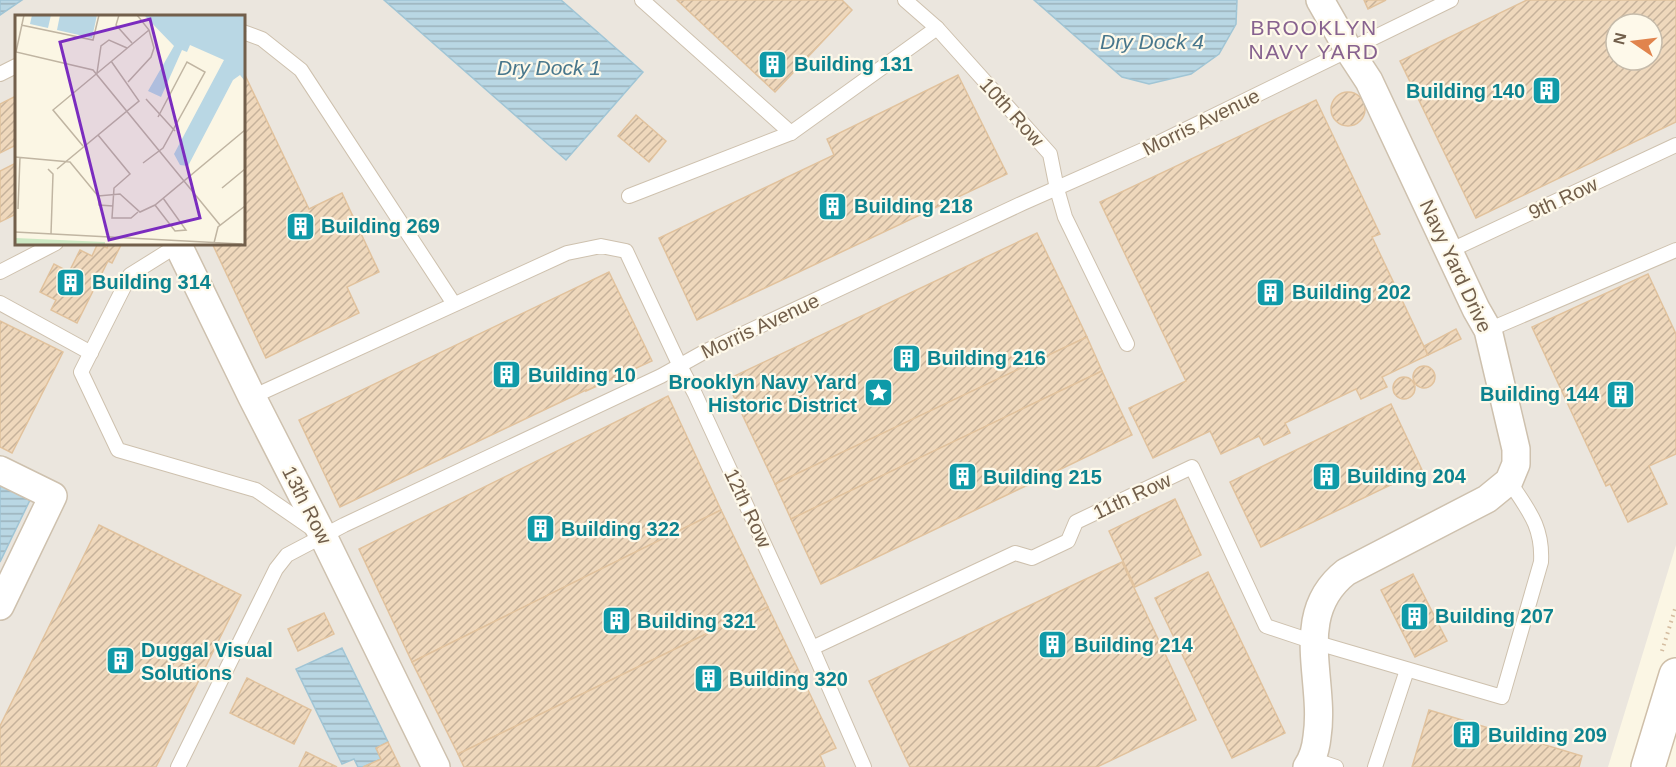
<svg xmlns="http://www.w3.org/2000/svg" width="1676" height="767" viewBox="0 0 1676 767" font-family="Helvetica,sans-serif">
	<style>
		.industrial { fill: #ebe6de; fill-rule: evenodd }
		.water { fill: url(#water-rules); stroke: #a0c5d5; stroke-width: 1.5 }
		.building { fill: url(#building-hatch); stroke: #e1c29d; stroke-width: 1.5; fill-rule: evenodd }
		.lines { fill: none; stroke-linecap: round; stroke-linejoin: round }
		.service-casing { stroke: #cec1ae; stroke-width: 16 }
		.minor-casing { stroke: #cec1ae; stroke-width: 30 }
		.secondary-casing { stroke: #cfbfa9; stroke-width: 36 }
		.path { stroke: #d4bca0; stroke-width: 4; stroke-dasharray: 1.5 4.5; stroke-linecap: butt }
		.service { stroke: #fff; stroke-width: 14 }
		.minor { stroke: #fff; stroke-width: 27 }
		.secondary { stroke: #fff; stroke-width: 33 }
		.labels { text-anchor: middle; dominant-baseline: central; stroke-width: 4.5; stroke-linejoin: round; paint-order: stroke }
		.culture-label { font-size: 20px; font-weight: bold; fill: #0d838f; stroke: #fef9ea; text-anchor: start }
		.street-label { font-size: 20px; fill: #725f4b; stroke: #fef9ea }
		.neighbourhood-label { font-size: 21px; letter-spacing: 1.5px; fill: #87628f; stroke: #fef9ea }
		.water-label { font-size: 21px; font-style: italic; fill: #48778c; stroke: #fef9ea }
		.inset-river { fill: none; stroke: #b9d7e4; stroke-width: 3 }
		.inset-road { fill: none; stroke: #c0b5a2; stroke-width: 1.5 }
		.view { fill: #7b2cbf; fill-opacity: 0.15; stroke: #7b2cbf; stroke-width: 3 }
		.inset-edge { fill: none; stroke: #725f4b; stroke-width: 3 }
	</style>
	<defs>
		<pattern id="water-rules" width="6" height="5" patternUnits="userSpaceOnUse" patternTransform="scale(1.5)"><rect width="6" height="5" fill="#b9d7e4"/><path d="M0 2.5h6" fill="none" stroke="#9bb2bb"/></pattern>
		<pattern id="building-hatch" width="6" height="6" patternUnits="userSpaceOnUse" patternTransform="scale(1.5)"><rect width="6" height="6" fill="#efd8bc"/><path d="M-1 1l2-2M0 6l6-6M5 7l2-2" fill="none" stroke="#c6b29b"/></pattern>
	</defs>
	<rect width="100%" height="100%" fill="#fbf6e4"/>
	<path class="industrial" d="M22 0H1034L1122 77 1236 24 1237 0H1676V545L1608 767H0V15ZM16 16H243V243H16ZM1616 24H1652V60H1616Z"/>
	<g class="water">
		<polygon points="0,0 22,0 0,15"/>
		<polygon points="384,0 561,0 643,72 566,160"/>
		<polygon points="1034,0 1237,0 1236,24 1219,54 1191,74 1149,84 1122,77"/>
		<polygon points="0,485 30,500 0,562"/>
		<polygon points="342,648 388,742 376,748 381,759 363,767 358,767 354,759 342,764 296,669"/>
	</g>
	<g class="building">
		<polygon points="677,0 842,0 852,10 775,92"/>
		<polygon points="1364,0 1386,0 1368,9"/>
		<path d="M1527 0H1676V122L1476 218 1400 61ZM1616 24H1652V60H1616Z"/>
		<polygon points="243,71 309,209 342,193 379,272 347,287 359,313 266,358 212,243 243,243"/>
		<polygon points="958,75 1007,174 697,320 659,238 834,155 827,139"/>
		<circle cx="1348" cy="109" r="17"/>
		<polygon points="16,96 16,145 0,153 0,104"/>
		<polygon points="1316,100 1380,234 1372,237 1428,355 1382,377 1387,387 1361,399 1356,389 1285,423 1290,433 1264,445 1259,436 1221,454 1210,431 1153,458 1129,408 1186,381 1100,202"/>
		<polygon points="636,115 666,141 649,162 618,136"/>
		<polygon points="16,163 16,214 0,222 0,171"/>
		<polygon points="1037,233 1087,337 775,484 726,380"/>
		<polygon points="98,243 107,248 109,243 122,243 112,263 108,261 77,323 51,310 56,300 40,292 54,264 69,272 80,250 92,256"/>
		<polygon points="609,272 652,361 586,391 586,390 340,507 299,420"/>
		<polygon points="1648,274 1676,334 1676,454 1649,466 1667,504 1628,522 1610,484 1606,486 1532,327"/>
		<polygon points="0,321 63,352 12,453 0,447"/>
		<polygon points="1456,329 1461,339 1428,355 1424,346"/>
		<polygon points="1087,337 1102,371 791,519 775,484"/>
		<circle cx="1424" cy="377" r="11"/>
		<polygon points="1102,371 1132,435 821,584 791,519"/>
		<circle cx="1404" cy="388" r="11"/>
		<polygon points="668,396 721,510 412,662 359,549"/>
		<polygon points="1391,404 1422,470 1261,547 1230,482"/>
		<polygon points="1175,499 1201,555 1135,587 1109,531"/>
		<polygon points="721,510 768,607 704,635 458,754 412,662"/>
		<polygon points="99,525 241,595 156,767 0,767 0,726"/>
		<polygon points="1122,562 1196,720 1097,767 910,767 869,681"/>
		<polygon points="1208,572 1285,733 1232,758 1155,598"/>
		<polygon points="1413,574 1447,641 1415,657 1381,590"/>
		<polygon points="768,607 836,748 820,755 825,767 464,767 458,754 704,635"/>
		<polygon points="324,613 334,634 298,651 288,629"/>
		<polygon points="247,678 311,710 294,744 230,713"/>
		<polygon points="1429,710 1582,756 1579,767 1412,767"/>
		<polygon points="388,742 400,767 363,767 381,759 376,748"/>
		<polygon points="306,752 337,767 299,767"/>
	</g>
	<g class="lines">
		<defs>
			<g id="service">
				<polyline points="642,0 791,133"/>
				<polyline points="905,0 937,28 1050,154 1057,189 1065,217 1127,344"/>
				<polyline points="243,32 262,39 301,70 454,304"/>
				<polyline points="0,74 16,66"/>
				<polyline points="629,196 791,133 937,28"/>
				<polyline points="178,245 130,275 81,372 118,450 256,490 314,530"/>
				<polyline points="1449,251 1676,145"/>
				<polyline points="0,272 56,243"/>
				<polyline points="0,303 91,353"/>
				<polyline points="1488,330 1676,250"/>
				<polyline points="252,397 567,253 601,246 626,251 679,364 695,394 812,648 864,767"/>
				<path d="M812 648 1015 553 1032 558 1068 541 1076 522 1192 467 1266 626 1314 642 1502 697 1541 562C1543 526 1528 510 1509 481"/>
				<polyline points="1312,759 1336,767"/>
				<polyline points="178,767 276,569 287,555 344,525 661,376 704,352 1023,203 1152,146 1451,0"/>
				<polyline points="1375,767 1407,670"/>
			</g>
			<g id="minor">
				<polyline points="177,243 252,397 323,536 436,767"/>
				<polyline points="0,470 53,496 0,606"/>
				<path d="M1307 767C1313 758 1316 747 1317 737 1326 680 1291 615 1346 572L1487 499 1509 481 1516 464V449L1488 330 1476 309 1369 81 1348 49 1320 0"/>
			</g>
			<polyline id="secondary" points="1648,767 1676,675"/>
		</defs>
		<use href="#service" class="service-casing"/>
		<use href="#minor" class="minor-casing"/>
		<use href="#secondary" class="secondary-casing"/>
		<polyline class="path" points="1662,651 1676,606"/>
		<use href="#service" class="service"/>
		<use href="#minor" class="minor"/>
		<use href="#secondary" class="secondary"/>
	</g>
	<defs>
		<symbol id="building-square" viewBox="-11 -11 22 22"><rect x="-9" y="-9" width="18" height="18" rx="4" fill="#0f9aa8" stroke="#fef9ea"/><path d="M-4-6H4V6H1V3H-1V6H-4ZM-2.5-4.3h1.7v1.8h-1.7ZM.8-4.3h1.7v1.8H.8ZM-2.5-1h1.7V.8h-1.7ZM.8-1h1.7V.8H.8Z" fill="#fff"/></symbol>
		<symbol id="sight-square" viewBox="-11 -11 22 22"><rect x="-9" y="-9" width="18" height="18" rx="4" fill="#0f9aa8" stroke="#fef9ea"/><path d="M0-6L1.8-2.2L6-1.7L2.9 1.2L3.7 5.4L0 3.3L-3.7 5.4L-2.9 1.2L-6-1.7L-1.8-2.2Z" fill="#fff"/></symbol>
	</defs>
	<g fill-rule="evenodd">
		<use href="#building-square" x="756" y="48" width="33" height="33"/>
		<use href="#building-square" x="1530" y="74" width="33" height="33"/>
		<use href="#building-square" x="816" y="190" width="33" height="33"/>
		<use href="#building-square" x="284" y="210" width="33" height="33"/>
		<use href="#building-square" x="54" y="266" width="33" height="33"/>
		<use href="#building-square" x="1254" y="276" width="33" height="33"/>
		<use href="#building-square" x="890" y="342" width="33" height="33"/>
		<use href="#building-square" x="490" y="358" width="33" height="33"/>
		<use href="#sight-square" x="862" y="376" width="33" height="33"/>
		<use href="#building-square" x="1604" y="378" width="33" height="33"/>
		<use href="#building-square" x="1310" y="460" width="33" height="33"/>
		<use href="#building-square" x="946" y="460" width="33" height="33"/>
		<use href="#building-square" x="524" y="512" width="33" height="33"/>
		<use href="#building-square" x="1398" y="600" width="33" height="33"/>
		<use href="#building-square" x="600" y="604" width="33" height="33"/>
		<use href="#building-square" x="1036" y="628" width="33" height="33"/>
		<use href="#building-square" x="104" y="644" width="33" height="33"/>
		<use href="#building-square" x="692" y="662" width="33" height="33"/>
		<use href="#building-square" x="1450" y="718" width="33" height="33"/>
	</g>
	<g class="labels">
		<g class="culture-label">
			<text x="794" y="64">Building 131</text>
			<text x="1525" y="91" text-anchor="end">Building 140</text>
			<text x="854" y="206">Building 218</text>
			<text x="321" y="226">Building 269</text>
			<text x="92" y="282">Building 314</text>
			<text x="1292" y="292">Building 202</text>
			<text x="927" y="358">Building 216</text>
			<text x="528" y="375">Building 10</text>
			<text x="857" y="382" text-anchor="end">Brooklyn Navy Yard<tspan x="857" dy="23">Historic District</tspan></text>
			<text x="1599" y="394" text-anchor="end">Building 144</text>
			<text x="1347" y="476">Building 204</text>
			<text x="983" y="477">Building 215</text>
			<text x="561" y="529">Building 322</text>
			<text x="1435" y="616">Building 207</text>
			<text x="637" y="621">Building 321</text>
			<text x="1074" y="645">Building 214</text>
			<text x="141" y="650">Duggal Visual<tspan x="141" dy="23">Solutions</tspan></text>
			<text x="729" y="679">Building 320</text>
			<text x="1488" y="735">Building 209</text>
		</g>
		<g class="street-label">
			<text transform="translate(1012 112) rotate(48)">10th Row</text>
			<text transform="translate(1201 122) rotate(-26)">Morris Avenue</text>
			<text transform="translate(1563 198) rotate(-25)">9th Row</text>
			<text transform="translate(1456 266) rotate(65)">Navy Yard Drive</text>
			<text transform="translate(760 326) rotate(-25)">Morris Avenue</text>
			<text transform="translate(1132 496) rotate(-25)">11th Row</text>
			<text transform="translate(307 505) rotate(63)">13th Row</text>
			<text transform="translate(748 508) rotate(65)">12th Row</text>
		</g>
		<g class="neighbourhood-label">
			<text x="1314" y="27">BROOKLYN<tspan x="1314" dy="24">NAVY YARD</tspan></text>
		</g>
		<g class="water-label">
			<text x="1152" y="41">Dry Dock 4</text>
			<text x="549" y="67">Dry Dock 1</text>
		</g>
	</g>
	<g transform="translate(15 15)">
		<rect width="230" height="230" fill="#fbf6e4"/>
		<path d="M0 223 90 227V229H0Z" fill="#cce8c3"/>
		<path d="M17 0H36L33 13 15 9ZM45 0H82L77 23 42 15ZM129 0H229V65L225 60 218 65 173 151 165 150 159 139 209 45 175 30 172 37 167 35 146 82 133 76 159 31Z" fill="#b9d7e4"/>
		<path class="inset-river" d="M224 0 230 17"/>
		<path class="inset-road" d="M9 0 1 37 78 55 205 210M104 0 101 10 117 28M6 10 78 25 84 0M82 58 86 31 94 25 112 33M113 67 136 42 139 33 134 15 122 0M131 84 160 116M83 120 115 159 99 173 97 203H116L123 197M68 131 38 95 134 15M0 142 55 147 83 181 105 179 125 197 140 190 230 115M128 148 148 133 190 57 172 47 143 102M33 154 38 159 36 219M42 154 124 86 96 46M207 173 230 154M84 182V190L98 191M140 190 160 216 171 215 148 183M3 194 5 142M0 217 227 229M199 228 203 212 230 191"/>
		<path class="view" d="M135 4 185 203 94 225 45 27Z"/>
		<rect width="230" height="230" class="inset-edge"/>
	</g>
	<g transform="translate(1634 42) rotate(284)"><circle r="28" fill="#fef9ea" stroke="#c6bbaa" stroke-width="1.5"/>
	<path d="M0-4.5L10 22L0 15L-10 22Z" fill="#e1844d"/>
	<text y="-9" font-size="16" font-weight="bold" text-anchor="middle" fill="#725f4b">N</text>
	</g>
</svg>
